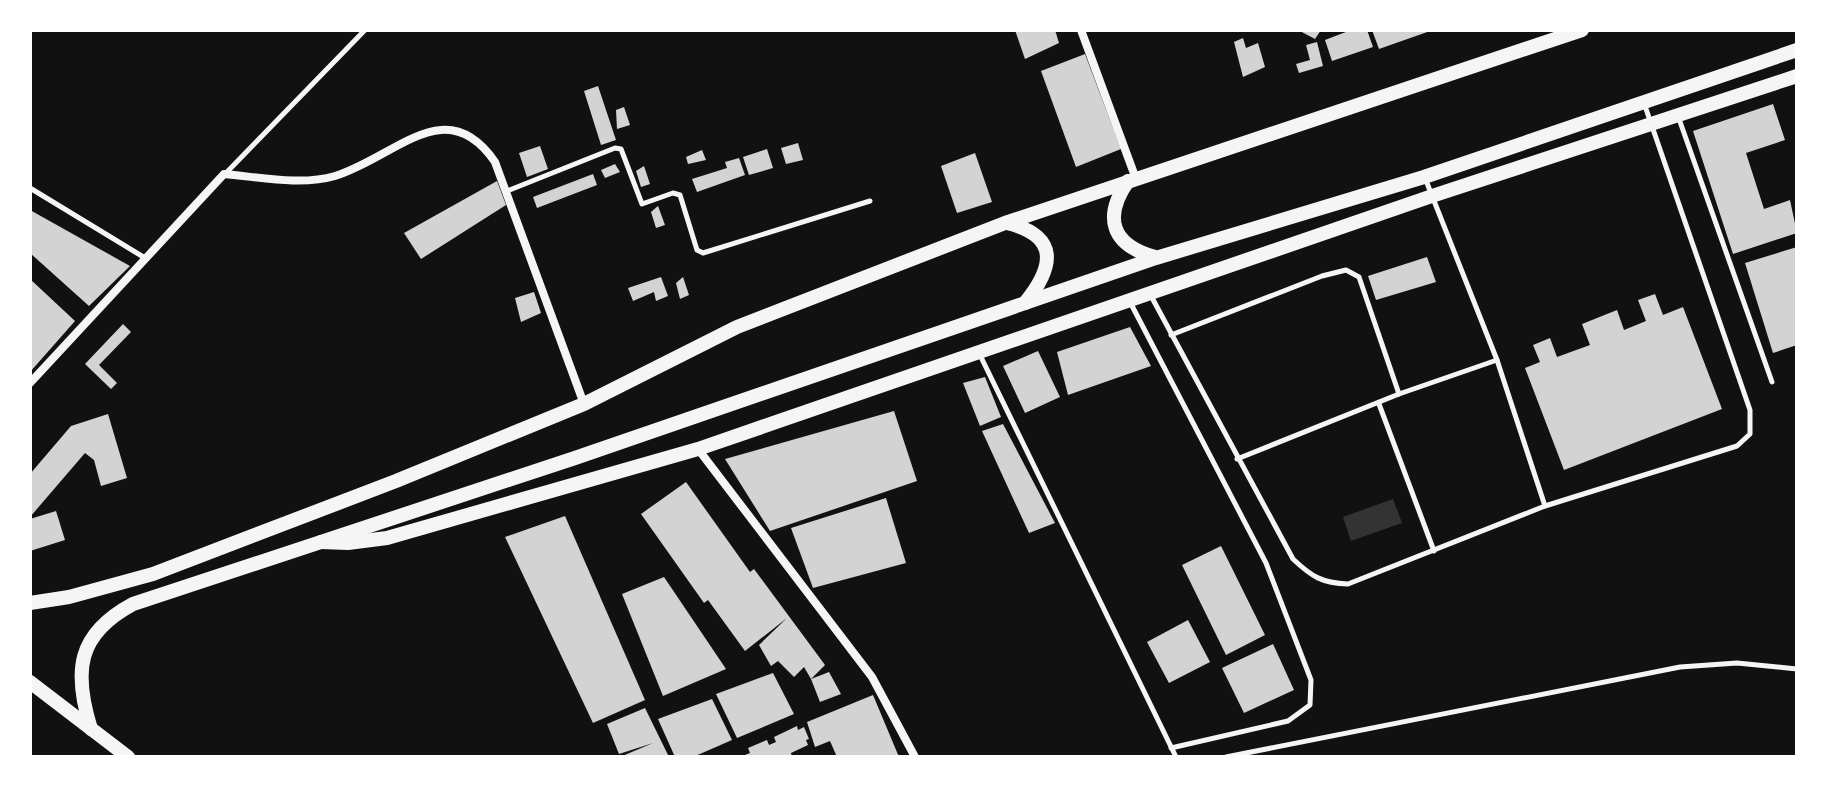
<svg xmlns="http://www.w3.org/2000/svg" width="1827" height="787" viewBox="0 0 1827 787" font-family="'PT Sans Narrow',sans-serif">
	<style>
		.water { fill: #333 }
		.building { fill: #d3d3d3 }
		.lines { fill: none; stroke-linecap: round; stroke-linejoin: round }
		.service { stroke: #f5f5f5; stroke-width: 5 }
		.minor { stroke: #f5f5f5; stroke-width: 8 }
		.secondary { stroke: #f5f5f5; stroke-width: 14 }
		.primary { stroke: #f5f5f5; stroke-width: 14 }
	</style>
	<rect width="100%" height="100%" fill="#111"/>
	<polygon class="water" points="1393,499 1402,523 1351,541 1343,517"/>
	<g class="building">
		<polygon points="1015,30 1055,30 1059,43 1025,59"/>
		<polygon points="1298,30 1321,30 1315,39"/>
		<polygon points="1351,30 1367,30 1373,47 1332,61 1325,40"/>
		<polygon points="1372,30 1433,30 1379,49"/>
		<polygon points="1243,38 1246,48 1258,43 1265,67 1243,77 1234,42"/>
		<polygon points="1317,42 1323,66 1299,73 1296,64 1310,60 1306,45"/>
		<polygon points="1085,54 1121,149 1076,167 1041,71"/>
		<polygon points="598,86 616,140 601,145 584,91"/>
		<polygon points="1773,104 1785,140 1746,153 1764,209 1790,200 1797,233 1733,254 1693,131"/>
		<polygon points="624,107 630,125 617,129 616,110"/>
		<polygon points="798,143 803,160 786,164 781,148"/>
		<polygon points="540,146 548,169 527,177 519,153"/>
		<polygon points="767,149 773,168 749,175 743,157"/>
		<polygon points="702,150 706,160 688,164 686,157"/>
		<polygon points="975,153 992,202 957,213 941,166"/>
		<polygon points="739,158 745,175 697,192 692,179 727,168 725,162"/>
		<polygon points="615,164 620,172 605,178 601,170"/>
		<polygon points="644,166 650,184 641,187 636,171"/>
		<polygon points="593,174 597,185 537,208 533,197"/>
		<polygon points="497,181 506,205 421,259 404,233"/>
		<polygon points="658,206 665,225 656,228 651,212"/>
		<polygon points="30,210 130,266 89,306 30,253"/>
		<polygon points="1797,247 1797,345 1773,353 1745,263"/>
		<polygon points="1427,257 1436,282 1376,300 1368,276"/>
		<polygon points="661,277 668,296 656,301 654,292 633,301 628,288"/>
		<polygon points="683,277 689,295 680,299 676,283"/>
		<polygon points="30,279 75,321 30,372"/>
		<polygon points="534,292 541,313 521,322 515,298"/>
		<polygon points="1655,294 1663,315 1683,307 1722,409 1564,470 1525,368 1540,362 1533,345 1550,338 1557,357 1590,345 1582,324 1617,310 1624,330 1646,321 1638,300"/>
		<polygon points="123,324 131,332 99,365 117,383 111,389 85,364"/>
		<polygon points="1130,327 1151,366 1068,395 1057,352"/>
		<polygon points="1038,351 1060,397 1025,413 1003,366"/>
		<polygon points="985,377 1001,417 980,426 963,383"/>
		<polygon points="894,411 917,481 770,531 725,459"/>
		<polygon points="108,414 127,478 101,486 94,460 85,453 30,517 30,474 71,426"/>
		<polygon points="1003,424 1055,523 1029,533 982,431"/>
		<polygon points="686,482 750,572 754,569 825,665 811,679 804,667 794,677 778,661 771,666 759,645 787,618 745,651 708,600 704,603 641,514"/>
		<polygon points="886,498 906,563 813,588 791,528"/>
		<polygon points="56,511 65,540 30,551 30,519"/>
		<polygon points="565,516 645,700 593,723 505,537"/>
		<polygon points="1221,546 1265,635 1226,655 1182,565"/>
		<polygon points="664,577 726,669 663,696 622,594"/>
		<polygon points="1188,620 1210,662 1169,683 1147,642"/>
		<polygon points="1273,644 1294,690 1244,713 1222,668"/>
		<polygon points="829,672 841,694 820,702 811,679"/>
		<polygon points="773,673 794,714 737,738 716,694"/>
		<polygon points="873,695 899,757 837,757 830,741 815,747 807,722"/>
		<polygon points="712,699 732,740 693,757 675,757 658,719"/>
		<polygon points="645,708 669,757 620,757 653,743 619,754 607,724"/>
		<polygon points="797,726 798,730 804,727 809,739 806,740 808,745 791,753 792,757 740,757 750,753 748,748 767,740 769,745 776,742 774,737"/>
	</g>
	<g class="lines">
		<g class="service">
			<polyline points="1678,116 1772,382"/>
			<polyline points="226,173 365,30"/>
			<polyline points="1425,178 1497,360 1545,506"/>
			<polyline points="30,188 145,258"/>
			<polyline points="507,191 615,148 621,149 642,204 673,193 680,195 697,250 703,253 870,201"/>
			<path d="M1150 294 1293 559C1312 577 1322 583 1348 584L1545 506 1737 446 1750 434V410L1645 106"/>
			<polyline points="1130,302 1266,563 1311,680 1310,705 1288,721 1171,748"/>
			<polyline points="1171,335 1322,276 1346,270 1359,277 1399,394"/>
			<polyline points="979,353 1176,757"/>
			<polyline points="1379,404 1434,551"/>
			<polyline points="1237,459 1399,394 1497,360"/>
			<polyline points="1226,757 1680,667 1737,663 1797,669"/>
		</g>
		<g class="minor">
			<polyline points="1081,30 1136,179"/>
			<path d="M30 383 224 174C259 177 301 186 335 176 396 157 446 91 495 162L584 404"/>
			<polyline points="698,449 872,677 915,757"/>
		</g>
		<polyline class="secondary" points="321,542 348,543 387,538 698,449 1432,196 1797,76"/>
		<g class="primary">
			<path d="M1128 181C1103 217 1111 245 1155 257"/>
			<path d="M1007 223C1060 236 1054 267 1025 303"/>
			<polyline points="30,603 69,597 153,574 396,481 584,404 737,327 1005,223 1582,30"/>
			<polyline points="30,682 128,757"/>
			<path d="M91 729C73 671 77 634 133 604L575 458 1156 258 1424 177 1797 50"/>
		</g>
	</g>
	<rect width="1827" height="787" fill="none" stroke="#ffffff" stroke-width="64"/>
</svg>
